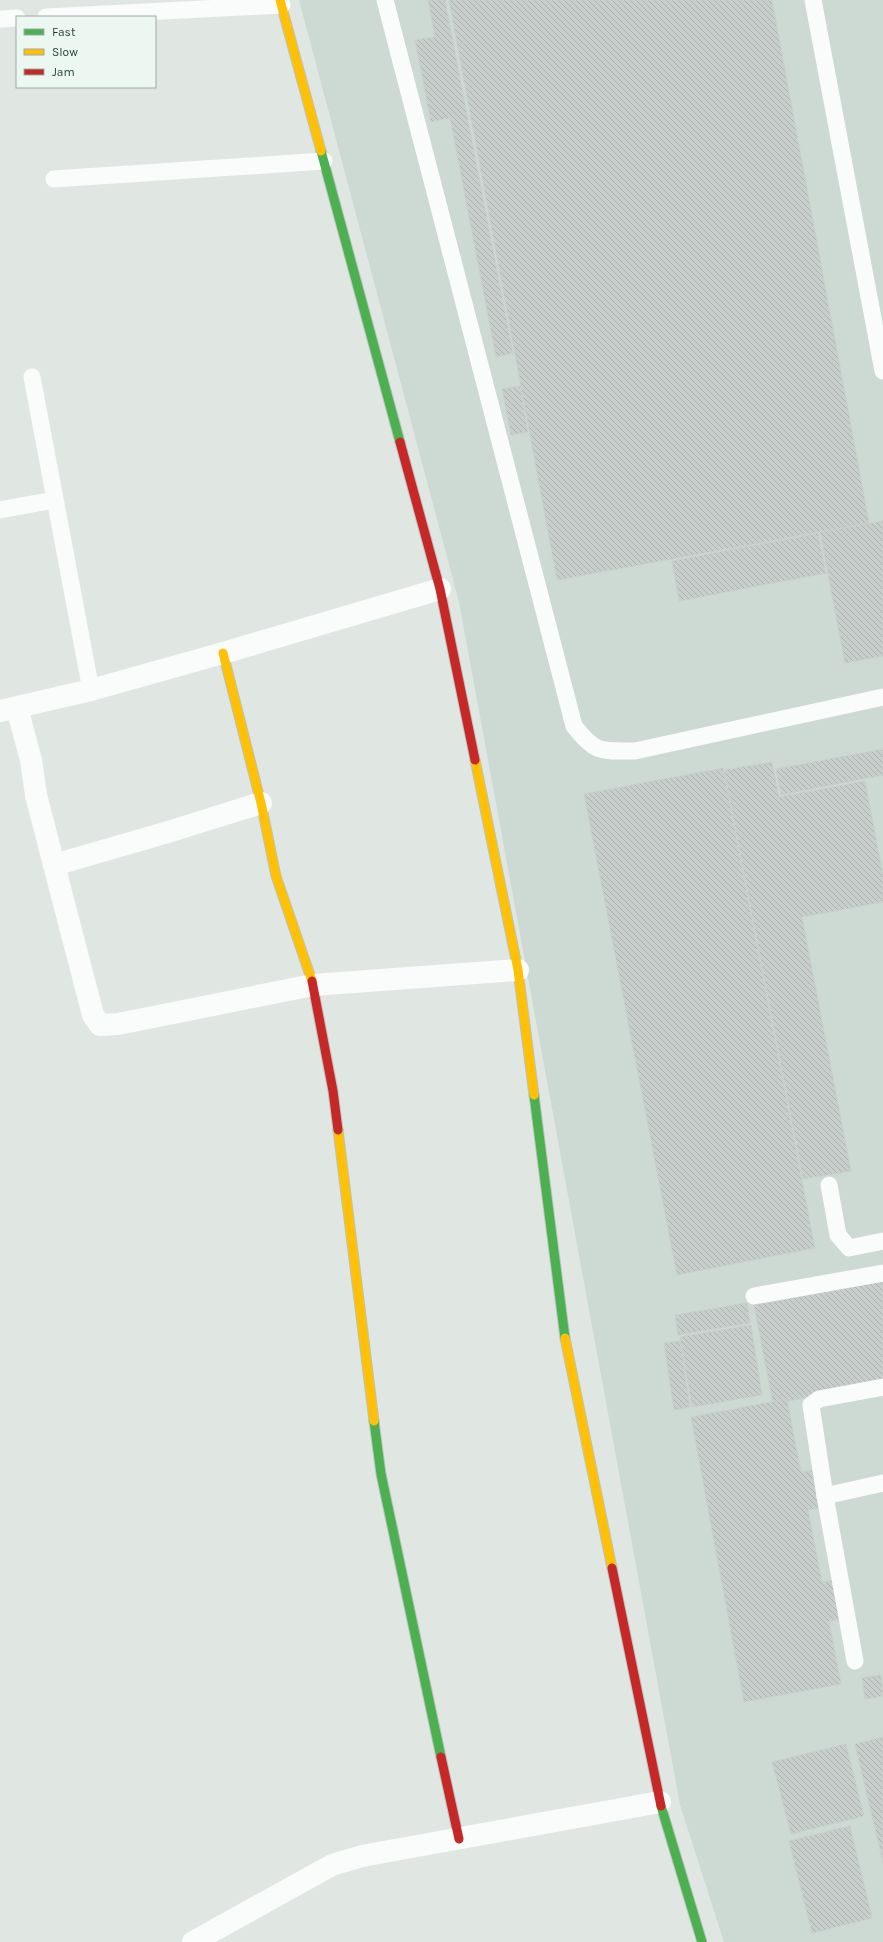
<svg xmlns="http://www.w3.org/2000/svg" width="883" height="1942" viewBox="0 0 883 1942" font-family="Karla,sans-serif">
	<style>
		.built { fill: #cdd9d3 }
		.building { fill: url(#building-back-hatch); stroke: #c9d0cc }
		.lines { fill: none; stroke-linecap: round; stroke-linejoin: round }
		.fast-casing { stroke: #b9c4bf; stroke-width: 11 }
		.slow-casing { stroke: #b9c4bf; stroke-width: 11 }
		.jam-casing { stroke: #b9c4bf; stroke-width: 11 }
		.lane { stroke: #fafbfb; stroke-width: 17 }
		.street { stroke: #fafbfb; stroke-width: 22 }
		.fast { stroke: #4caf50; stroke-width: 9 }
		.slow { stroke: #ffc107; stroke-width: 9 }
		.jam { stroke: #c62828; stroke-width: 9 }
	</style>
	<defs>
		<pattern id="building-back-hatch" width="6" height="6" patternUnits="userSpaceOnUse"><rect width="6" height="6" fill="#c7cecb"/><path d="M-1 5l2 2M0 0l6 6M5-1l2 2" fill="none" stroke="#aab2af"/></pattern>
	</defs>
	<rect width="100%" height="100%" fill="#e0e7e3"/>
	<polygon class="built" points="299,0 883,0 883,1942 724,1942 680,1805 459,602"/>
	<g class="building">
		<polygon points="428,0 445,0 513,353 496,357 450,118 431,122 415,40 435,37"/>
		<polygon points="449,0 772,0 869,523 557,580"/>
		<polygon points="520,386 528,432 511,435 502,389"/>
		<polygon points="883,521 883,656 845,663 820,532"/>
		<polygon points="818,533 826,573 679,601 672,561"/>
		<polygon points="883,749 883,775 781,795 776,769"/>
		<polygon points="772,762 779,797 865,781 883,875 883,902 802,917 851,1171 803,1179 724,770"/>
		<polygon points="723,768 815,1248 677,1275 584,794"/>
		<polygon points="883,1281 883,1383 773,1404 754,1305"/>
		<polygon points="747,1303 750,1323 678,1335 675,1315"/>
		<polygon points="751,1325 762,1395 692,1407 680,1337"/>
		<polygon points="680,1341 690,1407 674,1410 664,1343"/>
		<polygon points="787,1399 801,1472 812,1470 819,1508 808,1510 822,1582 833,1580 840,1619 829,1621 841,1684 744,1702 691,1417"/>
		<polygon points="881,1675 883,1696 865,1699 862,1678"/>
		<polygon points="883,1737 883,1862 855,1744"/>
		<polygon points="846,1744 864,1816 791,1834 772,1762"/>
		<polygon points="850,1826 872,1918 812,1933 789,1841"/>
	</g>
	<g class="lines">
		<defs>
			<g id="fast">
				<polyline points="321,151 400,442"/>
				<polyline points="534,1095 565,1338"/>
				<polyline points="374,1421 381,1474 441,1757"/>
				<polyline points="661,1806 702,1942"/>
			</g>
			<g id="slow">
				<polyline points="280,0 321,151"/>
				<polyline points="223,653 261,803 276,876 312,981"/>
				<polyline points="475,760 518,970 534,1095"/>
				<polyline points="338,1130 374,1421"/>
				<polyline points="565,1338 612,1568"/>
			</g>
			<g id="jam">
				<polyline points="400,442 440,589 475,760"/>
				<polyline points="312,981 333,1091 338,1130"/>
				<polyline points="612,1568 661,1806"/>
				<polyline points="441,1757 459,1839"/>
			</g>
		</defs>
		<use href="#fast" class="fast-casing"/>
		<use href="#slow" class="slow-casing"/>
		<use href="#jam" class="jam-casing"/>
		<g class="lane">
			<path d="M385 0 574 726C596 754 601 751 635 751L883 697"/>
			<polyline points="813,0 883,371"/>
			<polyline points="46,17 282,5"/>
			<polyline points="0,19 17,18"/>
			<polyline points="54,179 324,161"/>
			<polyline points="32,377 91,690"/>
			<polyline points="0,510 54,500"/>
			<polyline points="829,1185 838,1235 849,1248 883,1241"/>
			<polyline points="754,1296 883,1273"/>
			<polyline points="825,1496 883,1483"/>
			<polyline points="855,1661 825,1496 811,1405 819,1399 883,1387"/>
		</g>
		<g class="street">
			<polyline points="17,708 31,760 36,795 54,865 168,832 261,803"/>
			<polyline points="0,711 91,690 223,653 440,589"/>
			<polyline points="54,865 93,1015 100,1025 118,1024 313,985 518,970"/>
			<polyline points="193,1942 332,1865 362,1856 660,1802"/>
		</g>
		<use href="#fast" class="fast"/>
		<use href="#slow" class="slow"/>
		<use href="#jam" class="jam"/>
	</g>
	<rect x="16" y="16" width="140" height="72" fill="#edf7f1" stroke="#9aaca4"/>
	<rect x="24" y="29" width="20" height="6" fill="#4caf50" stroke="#9aaca4"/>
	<text x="52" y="36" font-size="12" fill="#1d3b31">Fast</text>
	<rect x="24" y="49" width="20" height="6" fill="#ffc107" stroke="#9aaca4"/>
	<text x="52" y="56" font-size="12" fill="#1d3b31">Slow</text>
	<rect x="24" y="69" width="20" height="6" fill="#c62828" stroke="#9aaca4"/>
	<text x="52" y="76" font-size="12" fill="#1d3b31">Jam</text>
</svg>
